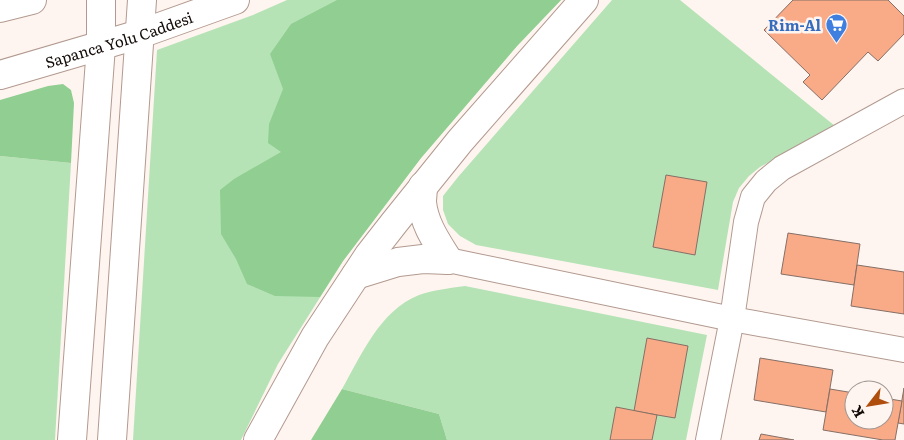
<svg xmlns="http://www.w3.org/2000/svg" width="904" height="440" viewBox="0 0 904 440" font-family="Literata,serif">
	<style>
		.green { fill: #b6e3b6 }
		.forest { fill: #91ce91 }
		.building { fill: #f9aa87; stroke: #856f66 }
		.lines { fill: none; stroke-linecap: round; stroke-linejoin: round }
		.street-casing { stroke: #b29a90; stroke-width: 26 }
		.secondary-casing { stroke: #b29a90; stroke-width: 30 }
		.highway-casing { stroke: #b29a90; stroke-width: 30 }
		.street { stroke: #fff; stroke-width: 24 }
		.secondary { stroke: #fff; stroke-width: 28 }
		.highway { stroke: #fff; stroke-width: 28 }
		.labels { text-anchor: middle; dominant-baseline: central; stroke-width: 5; stroke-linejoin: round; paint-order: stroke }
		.shop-label { font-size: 15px; font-weight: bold; fill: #366cbe; stroke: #fff5f0; text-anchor: end }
		.street-label { font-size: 15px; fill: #120a07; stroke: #fff5f0 }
	</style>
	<rect width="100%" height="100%" fill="#fff5f0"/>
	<g class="green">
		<polygon points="287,0 561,0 517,46 421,158 343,261 278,364 241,440 133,440 157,50 253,15"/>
		<polygon points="612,0 680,0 835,126 760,167 749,176 739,188 733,202 718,290 476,245 460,236 448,224 443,210 443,196 458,177"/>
		<polygon points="0,156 71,163 55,440 0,440"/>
		<path d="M465 286 707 335 686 440H447L439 414 342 389C361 356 380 310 419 295 433 290 450 288 465 286Z"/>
	</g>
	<g class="forest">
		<polygon points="337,0 561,0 517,46 421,158 343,261 320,297 275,296 247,284 236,259 221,234 220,190 234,179 281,152 268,143 269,124 283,89 270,54 291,24"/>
		<polygon points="63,84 71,90 74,103 71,163 0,156 0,100 48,86"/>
		<polygon points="342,389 439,414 447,440 311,440"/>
	</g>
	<g class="building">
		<polygon points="793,0 888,0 904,16 904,34 878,61 868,52 822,100 803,82 810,75 764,30"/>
		<polygon points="666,175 707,182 695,255 653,247"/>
		<polygon points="788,233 860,244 854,285 781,274"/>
		<polygon points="857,265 904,272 904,314 851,306"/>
		<polygon points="647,338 688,346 675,418 634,411"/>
		<polygon points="760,358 833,370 826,412 754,400"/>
		<polygon points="904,388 904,424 898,423"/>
		<polygon points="830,389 854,393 854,420 884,420 884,398 902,401 895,440 883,440 823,430"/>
		<polygon points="616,407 657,415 652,440 610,440"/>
		<polygon points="761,434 794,440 759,440"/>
	</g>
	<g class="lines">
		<defs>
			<g id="street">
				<polyline points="448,260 732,319 904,350"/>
				<polyline points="708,440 732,319 746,222 753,197 766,181 782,168 904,101"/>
			</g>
			<g id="secondary">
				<path d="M423 186C423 192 422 197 422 202 424 224 437 242 448 260"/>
				<polyline points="356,275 398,262 423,259 448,260"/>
				<polyline points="72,440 101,46 101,0"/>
				<polyline points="112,440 142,0"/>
				<polyline points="258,440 315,337 369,255 394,223 460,141 584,0"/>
			</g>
			<g id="highway">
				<polyline points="0,8 32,0"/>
				<path id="s1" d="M0 75 140 34 235 0"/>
			</g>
		</defs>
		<use href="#street" class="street-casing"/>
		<use href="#secondary" class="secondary-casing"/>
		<use href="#highway" class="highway-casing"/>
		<use href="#street" class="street"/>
		<use href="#secondary" class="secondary"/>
		<use href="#highway" class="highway"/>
	</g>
	<defs>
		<symbol id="supermarket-pin" viewBox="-11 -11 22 30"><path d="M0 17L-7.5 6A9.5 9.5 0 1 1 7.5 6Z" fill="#3f7fe0" stroke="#fff5f0"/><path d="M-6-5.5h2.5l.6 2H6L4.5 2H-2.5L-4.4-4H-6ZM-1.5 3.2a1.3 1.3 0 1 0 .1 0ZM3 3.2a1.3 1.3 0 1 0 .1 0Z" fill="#fff"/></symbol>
	</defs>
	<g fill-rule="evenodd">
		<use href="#supermarket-pin" x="824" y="12" width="25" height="34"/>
	</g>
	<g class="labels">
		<g class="shop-label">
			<text x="821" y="24">Rim-Al</text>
		</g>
		<g class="street-label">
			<text stroke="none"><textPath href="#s1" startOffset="124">Sapanca Yolu Caddesi</textPath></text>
		</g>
	</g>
	<g transform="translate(869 405) rotate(239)"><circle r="24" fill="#fff5f0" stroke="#a09793"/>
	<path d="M0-4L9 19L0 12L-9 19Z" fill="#ae4d0c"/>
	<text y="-8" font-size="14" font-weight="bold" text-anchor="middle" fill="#120a07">K</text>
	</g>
</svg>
